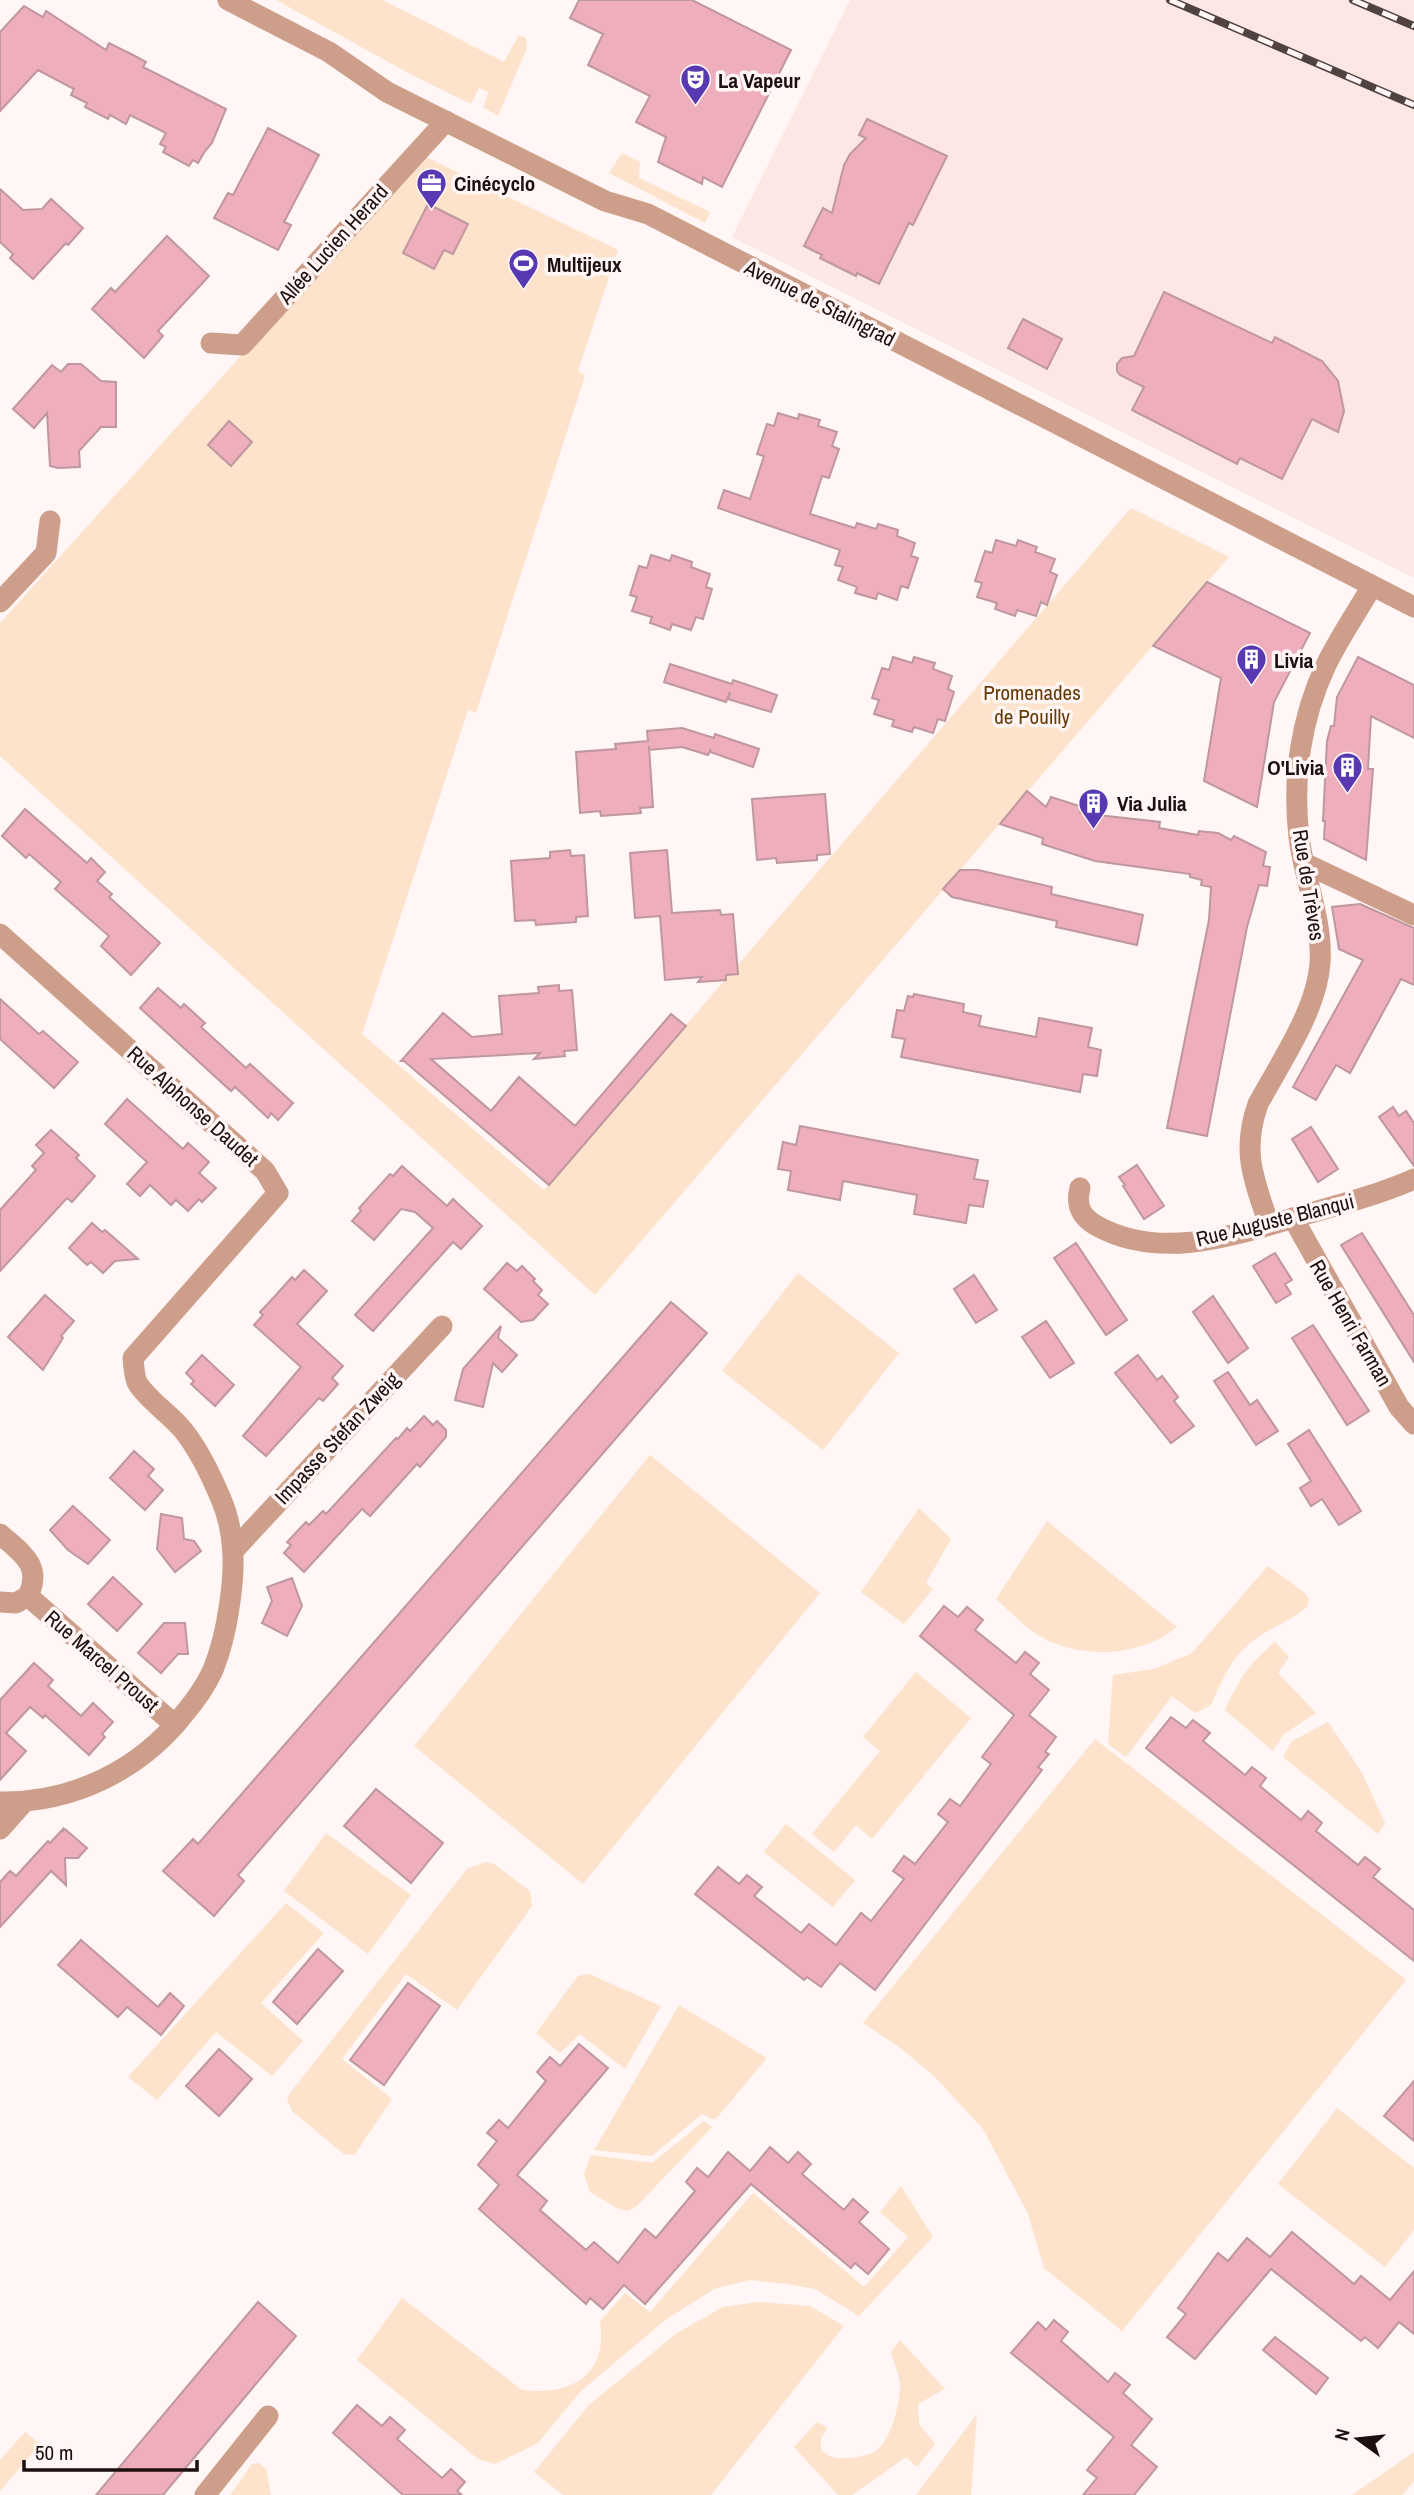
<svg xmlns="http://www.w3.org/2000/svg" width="1414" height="2495" viewBox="0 0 1414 2495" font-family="'Archivo Narrow',sans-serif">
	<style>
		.built { fill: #fde7e5 }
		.green { fill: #fde3cb }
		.building { fill: #efaebb; stroke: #bf979e; stroke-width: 2 }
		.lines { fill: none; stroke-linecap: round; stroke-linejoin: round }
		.minor { stroke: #cd9f8b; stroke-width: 21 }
		.rail-casing { stroke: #4f4241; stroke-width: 8 }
		.rail { stroke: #fff6f5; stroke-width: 5; stroke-dasharray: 16; stroke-linecap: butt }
		.labels { text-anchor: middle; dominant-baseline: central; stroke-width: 7; stroke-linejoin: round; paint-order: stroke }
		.poi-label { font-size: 21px; font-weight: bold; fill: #1d0f0e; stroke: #fff6f5; text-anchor: start }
		.street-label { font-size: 21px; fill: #1d0f0e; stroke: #fff6f5 }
		.park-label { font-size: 21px; fill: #653a05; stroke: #fff6f5 }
	</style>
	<rect width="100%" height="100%" fill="#fff6f5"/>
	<polygon class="built" points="850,0 1414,0 1414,578 732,237"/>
	<g class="green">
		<polygon points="276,0 383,0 504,62 519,35 526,38 527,48 498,116 483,107 489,92 479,88 471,104 412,75"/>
		<polygon points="622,153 640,162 639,178 710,212 705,223 609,173"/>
		<polygon points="422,155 618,250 578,371 585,376 476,713 468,710 362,1034 544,1190 1131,508 1229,557 595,1295 0,756 0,623"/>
		<polygon points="798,1273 899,1353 823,1450 722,1371"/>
		<polygon points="650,1455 820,1593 583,1884 414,1746"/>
		<polygon points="919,1508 951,1539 926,1583 933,1589 904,1624 861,1592"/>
		<path d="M1047 1521 1177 1627C1142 1656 1087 1659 1047 1640 1029 1632 1011 1612 996 1599Z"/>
		<path d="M1268 1566 1305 1593 1309 1599 1307 1607C1291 1621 1270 1628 1254 1640 1231 1657 1222 1680 1211 1705L1195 1713 1172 1696 1126 1757 1108 1744 1113 1675 1154 1669 1192 1653Z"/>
		<path d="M1275 1642 1289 1657 1278 1673 1316 1713 1284 1734 1273 1751 1225 1710C1237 1682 1251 1661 1275 1642Z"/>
		<polygon points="916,1672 971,1718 872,1839 856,1825 834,1852 812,1834 880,1751 863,1737"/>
		<polygon points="1328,1722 1361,1771 1385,1823 1378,1834 1283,1757 1292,1741"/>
		<polygon points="1095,1739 1406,1980 1122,2331 1044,2268 1028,2214 983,2129 934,2076 899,2047 863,2023"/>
		<polygon points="786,1824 855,1880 833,1907 764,1852"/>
		<polygon points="326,1833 411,1895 368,1954 284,1891"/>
		<polygon points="485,1862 494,1864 530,1891 532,1906 457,2010 406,1974 342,2059 392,2099 355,2154 345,2155 292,2111 287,2099 290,2093 467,1869"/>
		<polygon points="286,1903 324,1933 261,2003 303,2041 272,2076 216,2032 157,2100 128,2077"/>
		<polygon points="589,1974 661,2006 625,2069 580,2034 560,2053 536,2033 578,1976"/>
		<polygon points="679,2005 767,2058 715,2120 702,2114 652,2156 594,2150"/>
		<polygon points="1337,2108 1414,2168 1414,2230 1385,2267 1278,2184"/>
		<polygon points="704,2121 712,2127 637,2206 627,2211 616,2208 602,2199 590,2192 584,2174 591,2155 652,2163"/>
		<path d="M901 2186 933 2237 859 2316 815 2289 787 2284 751 2280 714 2289 664 2321 580 2392 538 2443 495 2464 478 2459 357 2360 402 2298 522 2390C570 2396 609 2375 600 2321L625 2293 650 2312 753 2193 864 2287 908 2237 880 2212Z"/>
		<polygon points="758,2302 810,2306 844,2326 711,2495 563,2495 534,2472 589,2405 677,2333 723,2307"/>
		<path d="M900 2340 945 2389 918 2404 919 2424 935 2444 917 2467 906 2457 852 2495H838L794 2447 817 2422 828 2428C826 2431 823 2434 822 2437 811 2466 865 2460 877 2450 891 2439 899 2407 900 2389 901 2378 894 2363 891 2352Z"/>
		<polygon points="977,2414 971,2495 916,2495"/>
		<polygon points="25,2432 40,2444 0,2491 0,2460"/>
		<polygon points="1414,2452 1414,2481 1402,2495 1352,2495"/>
		<polygon points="259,2463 266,2469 271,2495 230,2495 252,2464"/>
	</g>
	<g class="building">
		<polygon points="579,0 692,0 791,50 722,187 703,177 702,184 658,162 666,137 636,122 650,96 588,65 603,34 570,18"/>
		<polygon points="24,6 43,17 46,11 106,50 109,43 131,54 146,62 143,67 226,109 212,143 205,151 198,163 193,160 189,166 163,152 166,147 160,144 166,133 130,115 126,124 110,115 108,119 85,107 87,103 71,95 74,89 38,70 0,111 0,32"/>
		<polygon points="867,119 947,156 913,225 909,223 879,284 857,273 856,276 820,258 822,255 804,246 823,208 832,213 844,165 850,154 866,138 859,135"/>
		<polygon points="268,128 319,155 284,222 291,225 278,250 214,218 228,193 233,195"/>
		<polygon points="0,189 23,210 42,209 51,199 83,228 68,245 66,243 33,279 10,258 13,254 0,242"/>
		<polygon points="428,204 468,224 453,254 444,250 434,269 403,253"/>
		<polygon points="167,236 209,276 158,331 163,336 144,358 92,309 111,288 115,292"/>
		<polygon points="1164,292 1272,343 1275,337 1322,361 1338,381 1344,411 1338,432 1312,419 1282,479 1240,458 1237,464 1132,410 1144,387 1120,375 1117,371 1117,364 1122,358 1134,356"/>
		<polygon points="1023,319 1062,339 1047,369 1008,348"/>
		<polygon points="68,364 81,364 101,381 116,382 116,427 101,427 79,451 80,467 58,468 50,466 47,413 34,428 13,409 52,365 61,372"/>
		<polygon points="778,413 798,419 799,414 820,420 818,426 837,432 832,446 839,449 829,478 822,476 810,514 855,528 857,523 876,529 878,524 898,530 897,536 915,543 911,556 918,558 908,588 901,586 897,600 878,593 876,599 855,593 857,587 838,580 843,567 835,565 840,550 718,508 724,490 750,499 764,456 757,454 767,424 774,426"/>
		<polygon points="229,421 252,442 231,466 208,445"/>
		<polygon points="996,540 1016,546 1018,540 1037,547 1035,552 1055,559 1050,572 1057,575 1047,605 1041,602 1036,616 1017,610 1015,616 995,609 997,603 977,597 982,583 975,581 985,551 992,553"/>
		<polygon points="651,555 670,561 672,555 692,562 691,567 710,574 706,587 712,589 703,619 696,617 691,630 672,624 670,630 650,623 652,617 632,611 637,597 630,595 639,566 647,568"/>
		<polygon points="1207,582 1310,633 1274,702 1257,807 1204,781 1221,678 1153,646"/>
		<polygon points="893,657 912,663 914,657 935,663 933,669 952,676 948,689 954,692 945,721 938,719 933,733 914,727 912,732 892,726 894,720 874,714 879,700 872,698 882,668 889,670"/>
		<polygon points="1358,657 1414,685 1414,738 1371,716 1368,769 1373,769 1366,860 1324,839 1325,821 1323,821 1327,741 1331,726 1334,726 1337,697"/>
		<polygon points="670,664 732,684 733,680 777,695 771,712 728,699 730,692 726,702 664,682"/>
		<polygon points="682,728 714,738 715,734 759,749 753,767 710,752 711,749 708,755 682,747 649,750 649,746 653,807 640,808 641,813 601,816 600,811 580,813 576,752 616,749 615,744 648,741 647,731"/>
		<polygon points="1027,791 1046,807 1051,797 1082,807 1080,813 1160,822 1159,828 1198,835 1199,831 1218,833 1231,840 1234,836 1266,852 1263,866 1270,867 1267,886 1259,885 1247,927 1207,1136 1167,1128 1209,920 1211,887 1201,885 1202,880 1190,877 1190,874 1095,861 1042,844 1043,838 1000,824"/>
		<polygon points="825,794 830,854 817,855 817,860 777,863 776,858 757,860 752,799"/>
		<polygon points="25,809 87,863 91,858 105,872 97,881 112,894 109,897 160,943 131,975 101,946 109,936 55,889 61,882 29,854 26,858 2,836"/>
		<polygon points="570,850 571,856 584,855 588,916 576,917 576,922 536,925 535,920 515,921 511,861 550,858 550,852"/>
		<polygon points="667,850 672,913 720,910 721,915 733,914 738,974 726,975 726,980 698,982 702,977 665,980 660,916 635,918 630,853"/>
		<polygon points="960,870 978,870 1052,887 1051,894 1143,915 1137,945 1056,927 1057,921 952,897 943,889"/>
		<polygon points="1360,904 1414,928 1414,985 1401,979 1350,1073 1336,1065 1316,1100 1293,1087 1363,960 1339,949 1332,907"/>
		<polygon points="559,985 559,991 572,990 577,1050 564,1051 565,1056 534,1059 540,1053 431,1059 491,1111 519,1077 575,1126 671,1014 686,1026 549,1185 404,1061 401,1061 443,1013 472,1037 502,1034 499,996 539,993 538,987"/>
		<polygon points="158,988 181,1008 184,1004 205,1023 201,1027 246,1068 250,1064 293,1103 278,1120 271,1113 268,1118 235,1087 231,1091 140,1008"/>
		<polygon points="914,994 964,1004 963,1012 981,1016 979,1026 1036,1037 1039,1018 1092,1028 1088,1047 1101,1050 1097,1076 1083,1074 1080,1092 901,1057 905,1039 892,1037 897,1010 904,1011 908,996 913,997"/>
		<polygon points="0,999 39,1034 43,1031 78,1062 54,1088 0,1039"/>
		<polygon points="127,1099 183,1149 188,1143 209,1162 199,1173 216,1188 202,1202 199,1199 188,1211 176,1200 171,1205 150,1185 140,1196 127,1184 147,1162 105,1124"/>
		<polygon points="1393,1107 1399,1116 1406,1111 1414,1123 1414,1166 1379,1117"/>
		<polygon points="800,1126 978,1160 974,1179 988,1181 983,1207 969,1205 966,1223 914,1214 917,1195 843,1181 840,1200 788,1190 791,1171 778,1169 783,1142 796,1145"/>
		<polygon points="1311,1127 1338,1169 1318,1182 1292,1139"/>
		<polygon points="51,1130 79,1155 76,1158 95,1176 72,1202 67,1198 0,1271 0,1210 36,1170 32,1166 44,1153 36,1145"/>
		<polygon points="1137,1165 1164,1206 1144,1219 1123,1186 1125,1185 1119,1177"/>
		<polygon points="402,1166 447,1206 453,1199 482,1226 461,1249 453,1242 373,1331 355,1315 433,1228 415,1212 401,1209 374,1240 352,1221 361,1211 359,1208 390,1174 393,1176"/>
		<polygon points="92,1223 102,1232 105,1230 138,1259 115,1261 103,1273 91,1262 87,1265 69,1248"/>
		<polygon points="1362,1233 1414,1315 1414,1362 1341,1245"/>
		<polygon points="1076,1243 1127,1320 1106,1335 1054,1258"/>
		<polygon points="1275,1253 1292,1280 1285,1284 1291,1294 1276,1303 1253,1266"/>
		<polygon points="507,1263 517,1271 522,1266 535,1279 533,1281 542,1290 538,1295 548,1304 533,1320 521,1322 484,1289"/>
		<polygon points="304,1270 327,1291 297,1324 343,1366 332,1378 338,1384 323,1401 319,1398 266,1456 243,1436 301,1367 254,1325 263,1315 260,1312 276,1295 292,1277 295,1280"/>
		<polygon points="974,1275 997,1310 976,1323 954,1289"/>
		<polygon points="45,1295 74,1321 61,1336 63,1338 43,1370 8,1337"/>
		<polygon points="1213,1296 1248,1348 1228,1363 1193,1312"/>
		<polygon points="671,1302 707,1333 238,1875 244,1881 214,1916 163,1871 193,1839 198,1844"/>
		<polygon points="1046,1321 1074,1363 1050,1378 1022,1337"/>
		<polygon points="1313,1325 1369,1411 1347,1425 1292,1338"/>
		<polygon points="501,1326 498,1338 517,1355 502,1372 493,1363 483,1407 455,1400 463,1369"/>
		<polygon points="202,1355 234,1385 215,1406 191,1384 194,1381 186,1373"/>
		<polygon points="1138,1355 1157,1380 1162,1376 1178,1397 1174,1401 1194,1426 1171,1443 1115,1373"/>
		<polygon points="1228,1372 1250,1405 1257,1400 1278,1431 1256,1445 1214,1381"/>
		<polygon points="424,1416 433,1425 437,1421 446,1430 446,1437 420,1467 417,1464 370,1516 362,1509 304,1572 284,1553 291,1545 287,1542 306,1522 309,1525 323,1511 326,1514 396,1438 398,1439 407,1428 410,1431"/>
		<polygon points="1309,1430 1361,1511 1339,1525 1322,1499 1311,1506 1300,1488 1311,1481 1288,1444"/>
		<polygon points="134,1451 154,1469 148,1476 163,1490 145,1510 110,1478"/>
		<polygon points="73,1506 110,1540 88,1564 68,1550 50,1530"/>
		<polygon points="161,1514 182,1518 184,1539 194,1541 201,1551 175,1572 157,1549"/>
		<polygon points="113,1577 142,1604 117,1631 88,1604"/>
		<polygon points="292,1578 302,1606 287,1636 262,1623 272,1601 267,1587"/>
		<polygon points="944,1606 958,1617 967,1607 983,1620 975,1630 1016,1663 1025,1652 1039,1663 1030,1674 1049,1690 1029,1715 1056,1737 1045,1752 1049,1754 1038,1767 1042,1770 875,1990 840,1963 821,1987 807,1977 804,1980 695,1894 718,1867 739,1884 747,1875 762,1887 754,1896 801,1933 809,1924 836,1945 861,1913 871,1921 904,1879 893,1871 904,1856 915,1864 948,1822 938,1814 950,1799 960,1806 991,1764 982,1757 1014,1715 920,1636"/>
		<polygon points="164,1623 185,1623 188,1654 178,1654 161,1673 138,1653"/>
		<polygon points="34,1663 53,1680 48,1686 81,1716 93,1703 113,1722 102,1734 105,1737 89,1755 45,1715 43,1718 30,1707 6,1733 26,1751 0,1780 0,1700"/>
		<polygon points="1171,1717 1186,1728 1193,1720 1210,1733 1203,1741 1245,1775 1252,1767 1266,1778 1260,1786 1301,1820 1308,1811 1322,1823 1316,1831 1358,1865 1365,1857 1380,1869 1373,1877 1414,1910 1414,1961 1146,1748"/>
		<polygon points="376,1789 443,1843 411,1883 344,1826"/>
		<polygon points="63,1829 63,1831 65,1829 87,1848 78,1858 65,1858 66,1885 51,1871 0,1927 0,1882 10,1871 16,1876 48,1841 50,1843"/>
		<polygon points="81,1940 158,2007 170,1993 184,2006 161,2035 127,2007 118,2017 58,1965"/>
		<polygon points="318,1949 343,1971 297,2024 273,2002"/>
		<polygon points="408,1983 440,2006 384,2085 350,2060"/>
		<polygon points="579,2044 608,2068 517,2175 547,2201 540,2210 586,2250 594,2242 618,2263 645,2229 656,2238 695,2191 686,2182 697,2168 708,2177 728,2152 750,2171 770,2147 788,2163 798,2152 811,2164 802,2174 844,2210 853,2199 868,2212 859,2222 889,2249 868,2274 855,2263 851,2268 751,2184 645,2304 624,2285 603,2309 590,2298 586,2304 479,2209 499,2185 478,2165 497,2141 487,2133 499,2120 508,2128 546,2081 537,2072 550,2057 560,2066"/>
		<polygon points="219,2049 252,2079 219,2116 186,2086"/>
		<polygon points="1414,2081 1414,2141 1384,2116"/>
		<polygon points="1292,2232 1354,2284 1361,2276 1390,2300 1414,2271 1414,2334 1399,2322 1378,2348 1365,2337 1361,2341 1271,2269 1195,2359 1167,2337 1186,2314 1178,2308 1218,2253 1228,2261 1247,2238 1270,2257"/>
		<polygon points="258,2302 296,2336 163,2495 96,2495"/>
		<polygon points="1054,2320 1068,2332 1061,2341 1108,2382 1115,2373 1130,2385 1123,2393 1152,2419 1131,2445 1157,2467 1134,2495 1083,2495 1097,2478 1087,2470 1114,2437 1011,2353 1038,2322 1046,2330"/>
		<polygon points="1275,2337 1328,2378 1316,2394 1263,2350"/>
		<polygon points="357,2405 382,2426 390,2417 405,2430 397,2439 442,2478 451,2469 465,2482 457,2491 462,2495 403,2495 333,2433"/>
	</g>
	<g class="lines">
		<g class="minor">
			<polyline points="228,0 329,52 387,92 605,201 648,214 1414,607"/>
			<polyline points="211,343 242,345 446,121"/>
			<polyline points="0,602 46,553 50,521"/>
			<polyline points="1304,863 1414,915"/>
			<path d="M0 934 265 1171 278 1193 133 1358C134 1366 134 1378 138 1384 149 1401 170 1414 183 1430 199 1450 211 1475 221 1499 236 1534 235 1571 229 1608 226 1629 221 1650 213 1670 206 1685 195 1701 184 1714 139 1771 72 1803 0 1802"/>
			<path d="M1080 1188C1075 1207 1082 1218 1099 1227 1165 1262 1240 1233 1307 1214 1343 1204 1380 1194 1414 1179"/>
			<polyline points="1293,1218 1399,1407 1414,1424"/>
			<path d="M1269 1225C1254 1179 1241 1152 1258 1104 1280 1063 1317 1010 1320 963 1323 920 1304 879 1299 837 1292 778 1301 718 1326 665 1339 638 1357 612 1372 586"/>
			<path d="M0 1534C21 1553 43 1565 28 1596L16 1603 0 1602"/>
			<polyline points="233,1551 442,1326"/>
			<polyline points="28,1596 175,1725"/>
			<polyline points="0,1829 24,1802"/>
			<polyline points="205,2495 268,2416"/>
		</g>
		<defs>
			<g id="rail">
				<polyline points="1170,0 1414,105"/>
				<polyline points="1353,0 1414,26"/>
			</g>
		</defs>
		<use href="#rail" class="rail-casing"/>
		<use href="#rail" class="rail"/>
	</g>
	<defs>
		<symbol id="theatre-pin" viewBox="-11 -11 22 30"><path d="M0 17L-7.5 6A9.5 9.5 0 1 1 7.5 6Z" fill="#5839b1" stroke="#fff6f5"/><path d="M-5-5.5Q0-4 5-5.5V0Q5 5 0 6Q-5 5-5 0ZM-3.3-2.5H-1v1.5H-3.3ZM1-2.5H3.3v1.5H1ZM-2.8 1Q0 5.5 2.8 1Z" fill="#fff"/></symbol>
		<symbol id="office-pin" viewBox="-11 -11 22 30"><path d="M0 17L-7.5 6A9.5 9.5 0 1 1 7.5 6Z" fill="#5839b1" stroke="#fff6f5"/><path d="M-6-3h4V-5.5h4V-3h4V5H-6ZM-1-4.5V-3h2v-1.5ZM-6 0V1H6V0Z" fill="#fff"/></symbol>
		<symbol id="stadium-pin" viewBox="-11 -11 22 30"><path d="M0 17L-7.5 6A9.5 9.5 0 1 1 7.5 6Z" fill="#5839b1" stroke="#fff6f5"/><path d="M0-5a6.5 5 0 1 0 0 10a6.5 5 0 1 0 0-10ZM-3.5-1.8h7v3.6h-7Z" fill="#fff"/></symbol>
		<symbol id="building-pin" viewBox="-11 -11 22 30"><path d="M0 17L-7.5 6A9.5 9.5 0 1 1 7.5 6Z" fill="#5839b1" stroke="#fff6f5"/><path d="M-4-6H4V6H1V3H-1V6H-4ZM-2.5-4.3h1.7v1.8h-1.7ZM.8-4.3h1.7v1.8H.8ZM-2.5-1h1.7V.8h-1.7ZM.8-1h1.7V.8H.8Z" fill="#fff"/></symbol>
	</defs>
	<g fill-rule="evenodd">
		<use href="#theatre-pin" x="678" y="62" width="35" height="47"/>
		<use href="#office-pin" x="414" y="166" width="35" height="47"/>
		<use href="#stadium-pin" x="506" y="246" width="35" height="47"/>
		<use href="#building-pin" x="1234" y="642" width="35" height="47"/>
		<use href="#building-pin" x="1330" y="750" width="35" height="47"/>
		<use href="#building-pin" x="1076" y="786" width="35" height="47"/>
	</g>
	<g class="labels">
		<g class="poi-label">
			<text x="718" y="80">La Vapeur</text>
			<text x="454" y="183">Cinécyclo</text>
			<text x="547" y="264">Multijeux</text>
			<text x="1274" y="660">Livia</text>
			<text x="1324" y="767" text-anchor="end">O'Livia</text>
			<text x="1117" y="803">Via Julia</text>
		</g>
		<g class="street-label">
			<text transform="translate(333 244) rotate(-48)">Allée Lucien Herard</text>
			<text transform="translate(820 303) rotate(27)">Avenue de Stalingrad</text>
			<text transform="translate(1309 885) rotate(81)">Rue de Trèves</text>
			<text transform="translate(193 1106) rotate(42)">Rue Alphonse Daudet</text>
			<text transform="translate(1275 1220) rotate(-14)">Rue Auguste Blanqui</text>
			<text transform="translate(1351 1323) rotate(60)">Rue Henri Farman</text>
			<text transform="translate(337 1438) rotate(-47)">Impasse Stefan Zweig</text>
			<text transform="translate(102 1661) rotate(41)">Rue Marcel Proust</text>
		</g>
		<g class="park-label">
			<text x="1032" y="692">Promenades<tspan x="1032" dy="24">de Pouilly</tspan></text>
		</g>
	</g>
	<g transform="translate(1358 2439) rotate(285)" stroke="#fff6f5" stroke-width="5" paint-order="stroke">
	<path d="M0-5L12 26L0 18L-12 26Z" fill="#1d0f0e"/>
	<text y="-10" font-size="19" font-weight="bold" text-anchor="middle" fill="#1d0f0e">N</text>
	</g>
	<path d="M24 2460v10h173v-10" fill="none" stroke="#1d0f0e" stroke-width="3.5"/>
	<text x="35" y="2460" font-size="21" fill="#1d0f0e" stroke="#fff6f5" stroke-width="5" paint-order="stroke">50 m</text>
</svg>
